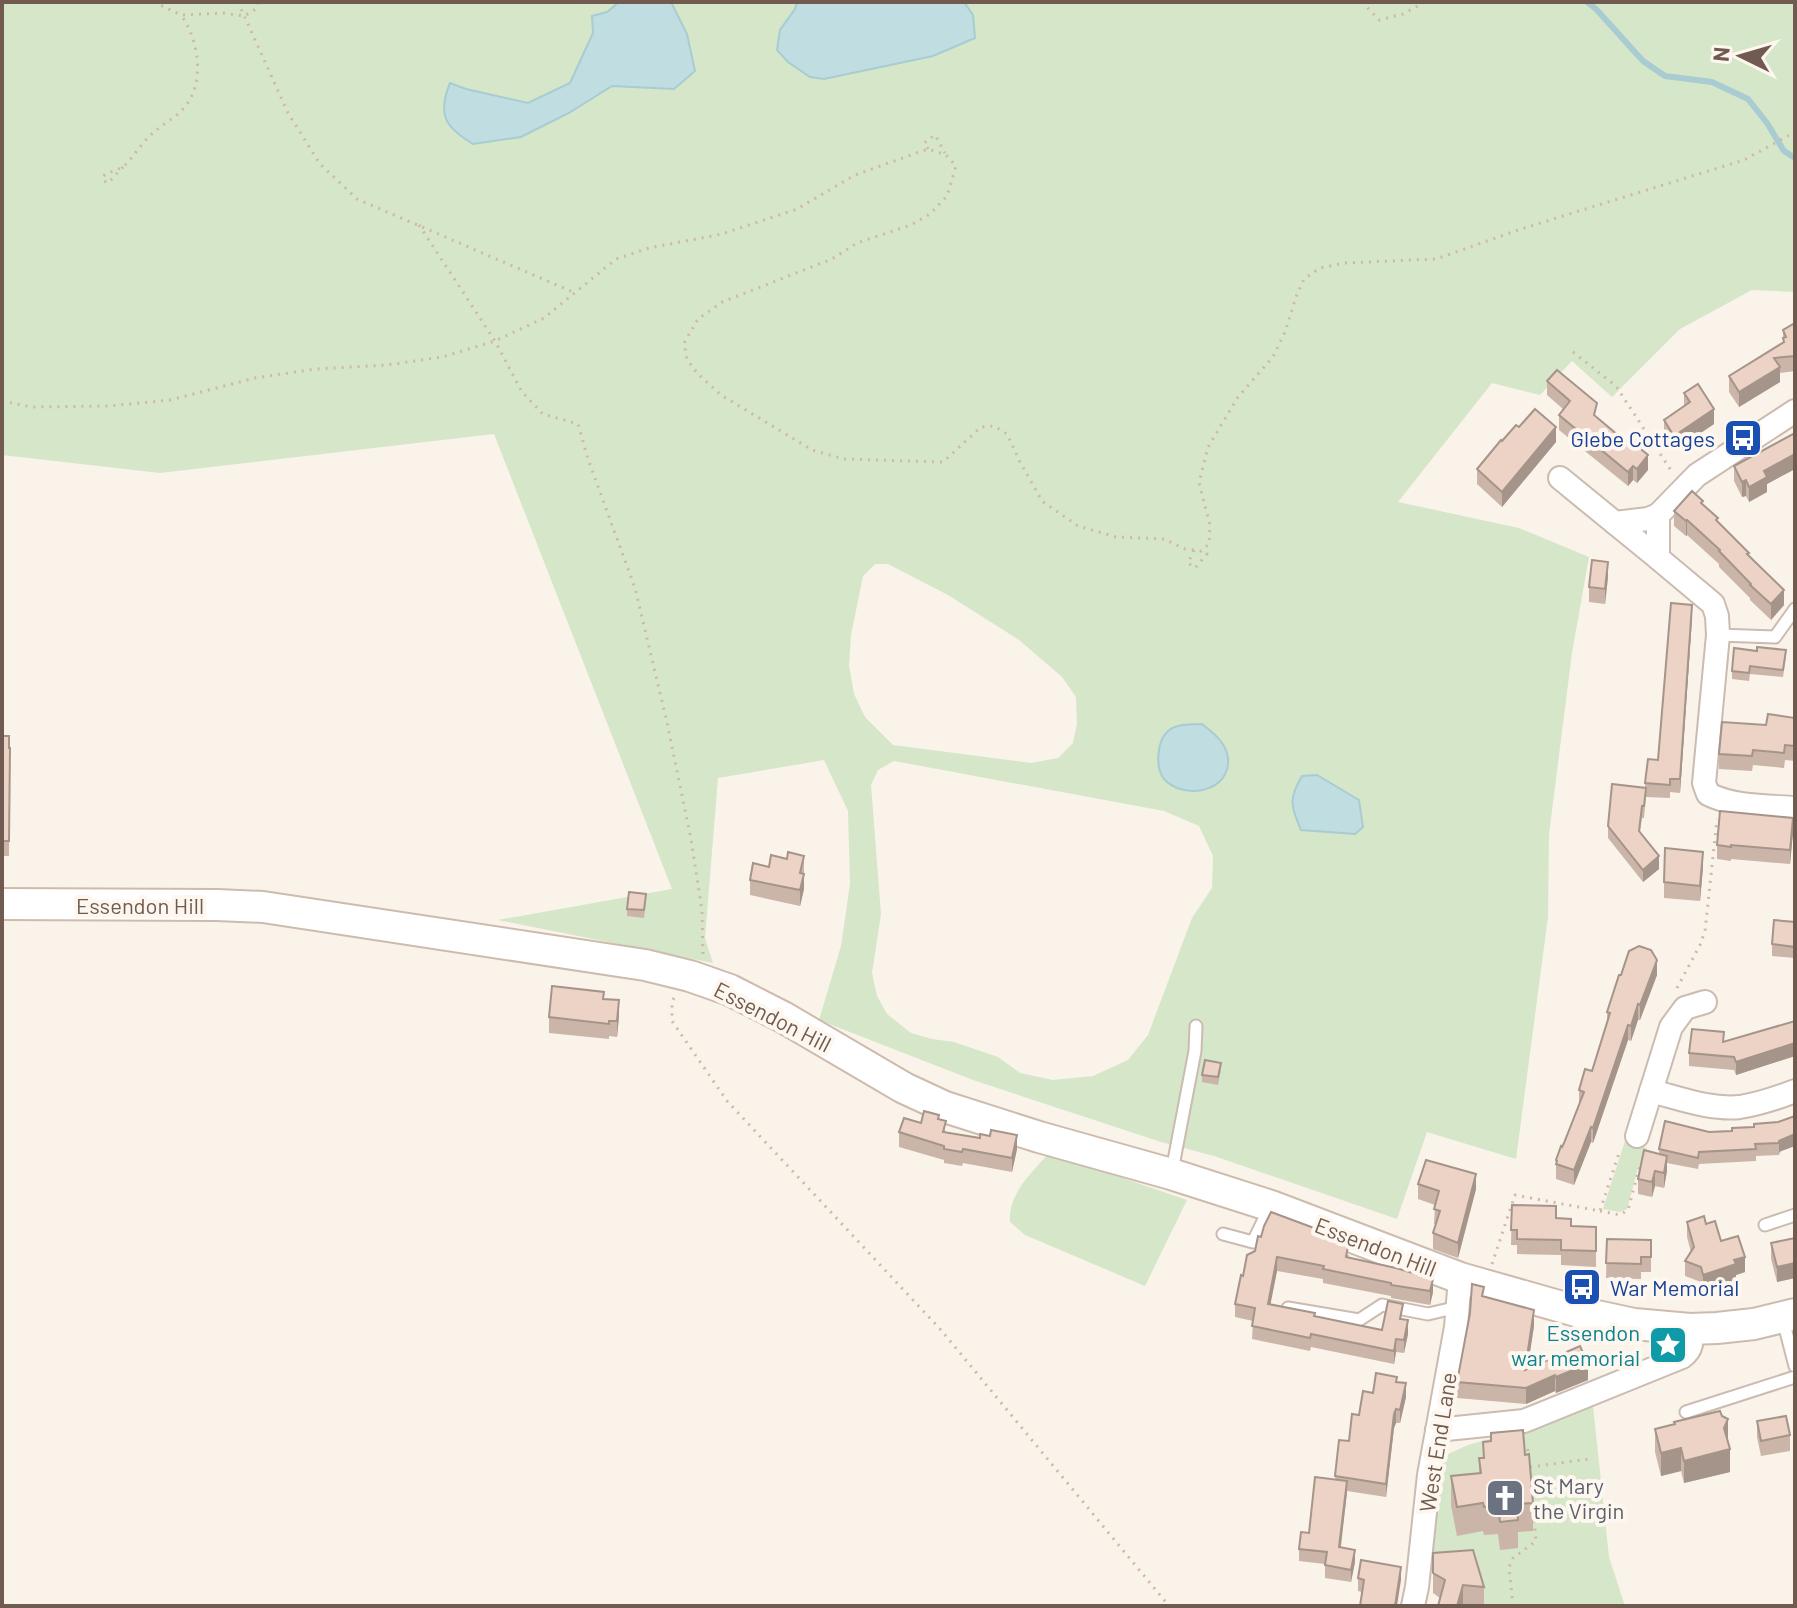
<svg xmlns="http://www.w3.org/2000/svg" width="1797" height="1608" viewBox="0 0 1797 1608" font-family="Barlow,sans-serif">
	<style>
		.green { fill: #d5e6c9; fill-rule: evenodd }
		.water { fill: #c0dde1; stroke: #a8ccd2; stroke-width: 2 }
		.lines { fill: none; stroke-linecap: round; stroke-linejoin: round }
		.stream { stroke: #a8ccd2; stroke-width: 6 }
		.lane-casing { stroke: #cbbbb1; stroke-width: 15 }
		.street-casing { stroke: #cbbbb1; stroke-width: 26 }
		.secondary-casing { stroke: #cdbcae; stroke-width: 34 }
		.path { stroke: #d1b7a8; stroke-width: 3; stroke-dasharray: 2 6; stroke-linecap: butt }
		.lane { stroke: #fff; stroke-width: 11 }
		.street { stroke: #fff; stroke-width: 22 }
		.secondary { stroke: #fff; stroke-width: 30 }
		.wall { fill: #cbb5a9 }
		.shaded-wall { fill: #a5948a }
		.building { fill: #ecd3c5; stroke: #a5948a; stroke-width: 2 }
		.labels { text-anchor: middle; dominant-baseline: central; stroke-width: 8; stroke-linejoin: round; paint-order: stroke }
		.transit-label { font-size: 22px; fill: #164399; stroke: #fdf7ef; text-anchor: end }
		.street-label { font-size: 22px; fill: #715b50; stroke: #fdf7ef }
		.culture-label { font-size: 22px; fill: #0d838f; stroke: #fdf7ef; text-anchor: end }
		.worship-label { font-size: 22px; fill: #5b616d; stroke: #fdf7ef; text-anchor: start }
	</style>
	<rect width="100%" height="100%" fill="#faf3e9"/>
	<g class="green">
		<path d="M2 2H1795V292L1752 290 1680 329 1612 397 1572 361 1540 395 1492 383 1398 502 1519 528 1589 557 1572 653 1549 834 1548 917 1516 1159 1427 1132 1397 1219 1214 1156 1161 1142 973 1080 819 1020 841 946 850 884 848 811 824 760 718 778 705 938 713 963 498 920 672 889 494 434 160 473 2 455ZM875 564H888L948 595 1019 640 1062 677 1076 697 1077 724 1073 743 1058 758 1031 763 893 745 865 717 854 694 849 665 851 635 863 576ZM894 761 1164 811 1199 826 1213 856 1212 888 1192 918 1148 1035 1128 1060 1093 1076 1053 1080 1020 1073 998 1057 954 1042 932 1039 911 1033 887 1014 877 996 872 973 881 914 871 785 878 770Z"/>
		<polygon points="1625,1141 1647,1148 1644,1160 1638,1168 1627,1209 1620,1212 1603,1209"/>
		<path d="M1049 1153 1187 1200 1145 1286 1025 1235 1010 1222C1008 1193 1032 1173 1049 1153Z"/>
		<polygon points="1593,1406 1609,1557 1625,1606 1479,1606 1469,1564 1432,1559 1435,1476 1448,1454 1468,1445 1546,1423"/>
	</g>
	<g class="water">
		<path d="M619 2H671L687 34 695 71 674 89 612 86 569 113 521 137 473 144C445 127 437 115 450 83L466 89 528 103 570 83 593 33 592 16 607 12Z"/>
		<polygon points="797,2 964,2 973,15 975,38 933,56 824,79 810,77 788,62 777,50 780,30 795,9"/>
		<path d="M1202 724C1215 734 1230 746 1228 764 1225 794 1182 799 1164 779 1155 768 1157 742 1167 732 1175 723 1191 725 1202 724Z"/>
		<path d="M1317 775 1359 800 1363 827 1355 834 1301 830C1291 807 1288 799 1302 776Z"/>
	</g>
	<g class="lines">
		<polyline class="stream" points="1587,2 1596,9 1643,61 1665,76 1712,82 1748,99 1767,123 1784,151 1795,158"/>
		<defs>
			<g id="lane">
				<polyline points="1718,635 1775,637 1795,609"/>
				<polyline points="1172,1171 1195,1051 1196,1026"/>
				<polyline points="1765,1225 1795,1215"/>
				<polyline points="1223,1234 1253,1242 1269,1209"/>
				<polyline points="1288,1308 1359,1320 1382,1305 1428,1314 1458,1307"/>
				<polyline points="1783,1320 1795,1366"/>
				<polyline points="1686,1412 1795,1377"/>
			</g>
			<g id="street">
				<polyline points="1560,478 1615,523 1648,519 1658,515"/>
				<path d="M1658 515V558L1713 604 1717 616 1718 635 1704 783 1708 794C1734 807 1766 806 1795 808"/>
				<polyline points="1658,515 1697,475 1795,411"/>
				<polyline points="1615,523 1658,558"/>
				<path d="M1651 1091C1679 1098 1710 1110 1740 1107 1759 1104 1777 1098 1795 1091"/>
				<polyline points="1637,1136 1671,1027 1685,1008 1705,1002"/>
				<path d="M1437 1430 1524 1421 1682 1357C1693 1349 1692 1342 1690 1329"/>
				<polyline points="1413,1606 1417,1587 1429,1475 1456,1327 1460,1278"/>
			</g>
			<polyline id="secondary" points="2,904 217,905 263,907 645,965 690,976 730,990 783,1017 904,1088 945,1107 1039,1137 1171,1174 1271,1206 1460,1278 1583,1313 1634,1324 1690,1329 1717,1328 1754,1324 1795,1314"/>
		</defs>
		<use href="#lane" class="lane-casing"/>
		<use href="#street" class="street-casing"/>
		<use href="#secondary" class="secondary-casing"/>
		<g class="path">
			<polyline points="154,2 181,15 223,13 244,16 256,9 258,2"/>
			<polyline points="238,2 288,113 320,164 357,199 573,292"/>
			<polyline points="1362,2 1379,20 1403,14 1425,2"/>
			<polyline points="928,149 924,143 935,135 945,153"/>
			<path d="M123 167 108 183 104 181 103 176C110 171 119 170 125 165 135 155 143 141 154 132 163 124 175 118 183 109 206 84 199 40 181 15"/>
			<polyline points="419,225 495,341 522,392 543,414 578,424 588,459 635,588 666,718 691,839 702,911 703,955"/>
			<polyline points="1573,352 1616,386 1672,472"/>
			<polyline points="2,401 31,407 109,406 170,400 255,378 316,369 387,365 442,357 495,341 544,318 616,259 649,248 722,234 797,209 855,175 928,149 946,155 956,166 947,196 930,214 911,225 857,243 832,259 722,302 698,319 684,343 687,359 697,373 721,395 812,450 844,459 943,462 981,427 994,426 1007,434 1020,462 1042,501 1078,526 1116,537 1164,539 1185,549 1201,551 1209,544 1210,525 1199,483 1208,447 1238,397 1273,357 1285,332 1296,297 1304,279 1320,268 1345,263 1436,259 1521,229 1744,160 1795,132"/>
			<polyline points="1194,550 1188,563 1195,568 1207,554 1201,551"/>
			<polyline points="1677,988 1700,945 1705,931 1717,819"/>
			<polyline points="674,998 672,1001 672,1021 727,1101 941,1330 1169,1606"/>
			<polyline points="1600,1211 1620,1215 1628,1210 1639,1169 1642,1165"/>
			<polyline points="1492,1264 1515,1195 1600,1211 1620,1150"/>
			<polyline points="1530,1368 1532,1358"/>
			<polyline points="1530,1467 1589,1459"/>
			<polyline points="1513,1606 1509,1567 1513,1558 1536,1541 1527,1443"/>
		</g>
		<use href="#lane" class="lane"/>
		<use href="#street" class="street"/>
		<use href="#secondary" class="secondary"/>
	</g>
	<g class="wall">
		<polygon points="1795,323 1795,371 1780,373 1780,382 1739,407 1729,392 1729,376 1783,343 1783,330"/>
		<polygon points="1547,381 1597,418 1628,442 1642,450 1648,470 1637,483 1633,480 1628,486 1559,430 1559,415 1563,409 1547,395"/>
		<polygon points="1684,393 1714,424 1674,451 1664,435 1664,420 1684,406"/>
		<polygon points="1519,427 1556,442 1502,507 1477,484 1477,469 1502,441"/>
		<polygon points="1795,433 1795,469 1767,484 1767,492 1749,502 1746,496 1742,497 1734,481 1734,466"/>
		<polygon points="1703,505 1749,555 1784,605 1771,620 1750,600 1750,598 1719,567 1719,564 1687,535 1686,536 1674,526 1674,511"/>
		<polygon points="1608,577 1605,604 1589,602 1589,587"/>
		<polygon points="1692,618 1680,793 1670,792 1670,798 1646,797 1644,818 1642,818 1640,832 1659,869 1643,882 1608,838 1608,826 1645,788 1645,783 1658,760"/>
		<polygon points="1786,657 1783,677 1750,674 1749,681 1732,679 1732,671"/>
		<polygon points="1795,718 1795,761 1785,760 1784,768 1753,765 1752,771 1719,769 1719,754 1766,725"/>
		<polygon points="2,736 9,748 10,748 9,856 2,856"/>
		<polygon points="1793,832 1790,864 1731,859 1731,861 1717,859 1717,845"/>
		<polygon points="804,856 804,889 800,906 750,895 750,880 769,867 787,859"/>
		<polygon points="1703,867 1700,901 1664,898 1664,882"/>
		<polygon points="646,901 644,918 627,916 627,909"/>
		<polygon points="1795,922 1795,958 1772,956 1772,944"/>
		<polygon points="1621,975 1657,975 1640,1020 1638,1020 1631,1041 1628,1040 1593,1143 1591,1142 1574,1185 1556,1179 1556,1160 1564,1143 1579,1105 1579,1090 1592,1071 1607,1026 1607,1012"/>
		<polygon points="604,999 619,1016 617,1037 609,1036 609,1039 549,1033 549,1017"/>
		<polygon points="1795,1021 1795,1056 1736,1075 1734,1070 1689,1066 1689,1053"/>
		<polygon points="1221,1070 1218,1085 1202,1082 1202,1075"/>
		<polygon points="1795,1116 1779,1155 1756,1156 1756,1161 1699,1164 1698,1169 1667,1163 1667,1171 1664,1188 1655,1186 1652,1197 1638,1194 1638,1179 1659,1154 1659,1149 1709,1132 1732,1131 1778,1122"/>
		<polygon points="939,1119 946,1132 1017,1149 1012,1172 963,1163 962,1166 944,1163 944,1160 899,1147 899,1132 921,1123"/>
		<polygon points="1418,1184 1476,1189 1458,1258 1433,1249 1433,1233 1436,1225 1434,1224 1435,1205 1418,1199"/>
		<polygon points="1512,1205 1556,1218 1571,1226 1596,1227 1596,1267 1561,1265 1561,1255 1517,1254 1517,1245 1511,1245"/>
		<polygon points="1687,1222 1706,1224 1745,1272 1736,1275 1736,1280 1703,1290 1701,1282 1685,1276 1685,1261 1691,1252 1687,1237"/>
		<polygon points="1795,1238 1795,1278 1777,1282 1771,1259 1771,1243"/>
		<polygon points="1607,1239 1651,1240 1651,1272 1641,1272 1641,1279 1606,1278"/>
		<polygon points="1255,1251 1349,1255 1348,1258 1433,1292 1430,1305 1391,1298 1391,1296 1323,1283 1323,1279 1277,1271 1270,1304 1315,1317 1382,1330 1403,1319 1408,1334 1404,1353 1396,1352 1394,1364 1311,1347 1310,1351 1252,1339 1253,1321 1235,1317 1235,1304 1243,1276"/>
		<polygon points="1484,1297 1534,1326 1527,1369 1588,1380 1556,1393 1555,1391 1526,1404 1457,1398 1457,1382"/>
		<polygon points="1397,1382 1406,1397 1400,1423 1396,1423 1394,1428 1386,1497 1347,1491 1341,1547 1355,1562 1351,1582 1325,1578 1325,1564 1299,1561 1299,1549 1309,1533 1335,1479 1339,1440 1349,1441 1359,1415 1373,1393"/>
		<polygon points="1757,1421 1790,1435 1790,1451 1761,1456 1757,1437"/>
		<polygon points="1655,1429 1728,1441 1730,1472 1684,1483 1681,1471 1661,1476 1655,1452"/>
		<polygon points="1483,1442 1525,1455 1533,1503 1533,1531 1518,1532 1518,1548 1500,1550 1498,1534 1484,1535 1483,1531 1457,1536 1451,1505 1451,1476 1479,1473 1479,1458 1483,1458"/>
		<polygon points="1433,1553 1484,1587 1484,1606 1463,1606 1440,1598 1433,1593"/>
		<polygon points="1358,1578 1401,1580 1362,1592 1358,1591"/>
	</g>
	<g class="shaded-wall">
		<polygon points="1780,367 1780,382 1739,407 1739,392"/>
		<polygon points="1714,409 1714,424 1674,451 1674,436"/>
		<polygon points="1556,427 1556,442 1502,507 1502,492"/>
		<polygon points="1795,454 1795,469 1767,484 1767,492 1749,502 1749,487 1764,471"/>
		<polygon points="1648,455 1648,470 1637,483 1637,469"/>
		<polygon points="1633,466 1633,480 1628,486 1628,472"/>
		<polygon points="1746,480 1746,496 1742,497 1742,482"/>
		<polygon points="1687,520 1687,535 1686,536 1686,521"/>
		<polygon points="1608,562 1608,577 1605,604 1605,589"/>
		<polygon points="1784,590 1784,605 1771,620 1771,604"/>
		<polygon points="1692,605 1692,618 1680,793 1680,779"/>
		<polygon points="1793,818 1793,832 1790,864 1790,850"/>
		<polygon points="1703,852 1703,867 1700,901 1700,886"/>
		<polygon points="1659,856 1659,869 1643,882 1643,870"/>
		<polygon points="804,874 804,889 800,906 800,890"/>
		<polygon points="1657,960 1657,975 1640,1020 1640,1005"/>
		<polygon points="619,1000 619,1016 617,1037 617,1021"/>
		<polygon points="1638,1004 1638,1020 1631,1041 1631,1026"/>
		<polygon points="1628,1025 1628,1040 1593,1143 1593,1128"/>
		<polygon points="1795,1043 1795,1056 1736,1075 1736,1062"/>
		<polygon points="1591,1127 1591,1142 1574,1185 1574,1170"/>
		<polygon points="1795,1134 1795,1146 1779,1152 1779,1141"/>
		<polygon points="1017,1135 1017,1149 1012,1172 1012,1158"/>
		<polygon points="1667,1156 1667,1171 1664,1188 1664,1173"/>
		<polygon points="1655,1171 1655,1186 1652,1197 1652,1182"/>
		<polygon points="1476,1174 1476,1189 1458,1258 1458,1243"/>
		<polygon points="1277,1257 1277,1271 1268,1317 1268,1304"/>
		<polygon points="1745,1257 1745,1272 1736,1275 1736,1280 1703,1290 1703,1275 1734,1260"/>
		<polygon points="1795,1263 1795,1278 1777,1282 1777,1267"/>
		<polygon points="1433,1279 1433,1292 1430,1305 1430,1291"/>
		<polygon points="1534,1310 1534,1326 1525,1386 1525,1370"/>
		<polygon points="1408,1320 1408,1334 1404,1353 1404,1340"/>
		<polygon points="1396,1339 1396,1352 1394,1364 1394,1351"/>
		<polygon points="1588,1364 1588,1380 1556,1393 1556,1377"/>
		<polygon points="1555,1375 1555,1391 1526,1404 1526,1388"/>
		<polygon points="1406,1383 1406,1397 1400,1423 1400,1410"/>
		<polygon points="1396,1409 1396,1423 1394,1428 1386,1497 1386,1484 1394,1414"/>
		<polygon points="1728,1419 1728,1442 1724,1428"/>
		<polygon points="1681,1448 1681,1471 1661,1476 1661,1453"/>
		<polygon points="1730,1449 1730,1472 1684,1483 1684,1461"/>
		<polygon points="1347,1481 1347,1493 1339,1559 1339,1547"/>
		<polygon points="1355,1550 1355,1562 1351,1582 1351,1570"/>
		<polygon points="1401,1567 1401,1580 1397,1606 1395,1606"/>
		<polygon points="1463,1585 1463,1606 1457,1606"/>
	</g>
	<g class="building">
		<polygon points="1795,323 1795,356 1774,358 1780,367 1739,392 1729,376 1784,342 1783,338 1786,337 1783,330"/>
		<polygon points="1557,370 1597,403 1594,415 1625,441 1628,442 1630,440 1642,437 1642,450 1648,455 1637,469 1633,466 1628,472 1559,415 1570,401 1547,381"/>
		<polygon points="1698,384 1714,409 1674,436 1664,420 1690,402 1684,393"/>
		<polygon points="1535,409 1556,427 1502,492 1477,469 1501,440 1502,441 1516,425 1519,427"/>
		<polygon points="1795,433 1795,454 1764,471 1767,477 1749,487 1746,480 1742,482 1734,466"/>
		<polygon points="1692,491 1703,501 1701,503 1718,518 1716,520 1749,553 1747,554 1784,590 1771,604 1750,585 1751,584 1719,551 1720,550 1687,520 1686,521 1674,511"/>
		<polygon points="1592,560 1608,562 1605,589 1589,587"/>
		<polygon points="1671,603 1692,605 1680,779 1670,779 1670,785 1645,783 1648,759 1658,760"/>
		<polygon points="1757,647 1786,650 1783,670 1750,666 1749,673 1732,671 1734,648 1757,651"/>
		<polygon points="1768,714 1795,718 1795,746 1785,745 1784,753 1753,750 1752,756 1719,754 1722,722 1766,725"/>
		<polygon points="2,736 9,736 9,748 10,748 9,841 2,841"/>
		<polygon points="1612,784 1646,788 1644,806 1642,806 1639,831 1659,856 1643,870 1608,826"/>
		<polygon points="1720,811 1793,818 1790,850 1731,845 1731,847 1717,845"/>
		<polygon points="1665,848 1703,852 1700,886 1664,882"/>
		<polygon points="788,852 804,856 800,873 804,874 800,890 750,880 753,863 769,867 771,855 787,859"/>
		<polygon points="629,892 646,894 644,910 627,909"/>
		<polygon points="1774,920 1795,922 1795,947 1772,944"/>
		<polygon points="1639,946 1651,950 1657,960 1640,1005 1638,1004 1631,1026 1628,1025 1593,1128 1591,1127 1574,1170 1556,1164 1557,1161 1556,1160 1561,1146 1562,1147 1564,1143 1584,1092 1579,1090 1585,1069 1592,1071 1610,1013 1607,1012 1619,975 1621,975 1629,951"/>
		<polygon points="552,986 604,992 603,999 619,1000 617,1021 609,1021 609,1024 549,1017"/>
		<polygon points="1795,1021 1795,1043 1736,1062 1734,1057 1689,1053 1692,1029 1724,1032 1723,1042"/>
		<polygon points="1205,1060 1221,1063 1218,1077 1202,1075"/>
		<polygon points="924,1111 939,1115 938,1119 946,1121 943,1132 980,1138 980,1134 990,1136 991,1130 1017,1135 1012,1158 963,1149 962,1152 944,1149 944,1146 899,1132 904,1118 921,1123"/>
		<polygon points="1795,1116 1795,1134 1779,1141 1779,1143 1755,1144 1756,1149 1699,1152 1698,1158 1659,1149 1665,1121 1709,1132 1732,1131 1732,1128 1754,1127 1754,1124 1778,1122"/>
		<polygon points="1644,1150 1667,1156 1664,1173 1655,1171 1652,1182 1638,1179"/>
		<polygon points="1426,1160 1476,1174 1458,1243 1433,1233 1440,1211 1434,1209 1439,1191 1418,1184"/>
		<polygon points="1512,1205 1556,1206 1556,1218 1571,1219 1571,1226 1596,1227 1596,1251 1561,1250 1561,1240 1517,1239 1517,1230 1511,1230"/>
		<polygon points="1271,1212 1349,1241 1346,1257 1396,1268 1433,1279 1430,1291 1391,1285 1391,1283 1323,1269 1324,1266 1277,1257 1268,1304 1315,1313 1314,1316 1382,1330 1388,1301 1403,1304 1400,1319 1408,1320 1404,1340 1396,1339 1394,1351 1311,1334 1310,1338 1252,1326 1255,1308 1235,1304 1241,1275 1243,1276 1247,1255 1255,1251 1258,1236 1261,1237 1264,1226"/>
		<polygon points="1704,1216 1706,1224 1715,1221 1721,1241 1738,1236 1745,1257 1734,1260 1736,1264 1703,1275 1701,1267 1685,1261 1694,1247 1687,1222"/>
		<polygon points="1795,1238 1795,1263 1777,1267 1771,1243"/>
		<polygon points="1607,1239 1651,1240 1651,1257 1641,1257 1641,1264 1606,1263"/>
		<polygon points="1472,1284 1484,1287 1482,1296 1534,1310 1525,1370 1580,1346 1588,1364 1556,1377 1555,1375 1526,1388 1457,1382 1470,1313"/>
		<polygon points="1376,1373 1397,1377 1396,1382 1406,1383 1400,1410 1396,1409 1394,1414 1386,1484 1335,1476 1339,1440 1349,1441 1352,1414 1359,1415 1363,1391 1373,1393"/>
		<polygon points="1720,1411 1722,1416 1728,1419 1724,1428 1730,1449 1684,1461 1681,1448 1661,1453 1655,1429 1675,1424 1674,1422"/>
		<polygon points="1786,1416 1790,1435 1761,1441 1757,1421"/>
		<polygon points="1523,1430 1525,1455 1529,1454 1533,1503 1517,1504 1518,1520 1500,1522 1498,1505 1484,1507 1483,1503 1457,1507 1451,1476 1481,1473 1479,1458 1484,1458 1483,1442 1491,1441 1491,1433"/>
		<polygon points="1315,1477 1347,1481 1339,1547 1355,1550 1351,1570 1325,1565 1327,1552 1299,1549 1301,1532 1309,1533"/>
		<polygon points="1473,1550 1484,1587 1463,1585 1457,1606 1438,1606 1445,1580 1433,1573 1433,1553"/>
		<polygon points="1361,1560 1401,1567 1395,1606 1360,1606 1364,1580 1358,1578"/>
	</g>
	<defs>
		<symbol id="bus-square" viewBox="-11 -11 22 22"><rect x="-9" y="-9" width="18" height="18" rx="4" fill="#1a4fb4" stroke="#fdf7ef"/><path d="M-5-6H5V4H4V6H2V4H-2V6H-4V4H-5ZM-3.5-4V0h7V-4ZM-3.5 1.2v1.5H-2V1.2ZM2 1.2v1.5H3.5V1.2Z" fill="#fff"/></symbol>
		<symbol id="sight-square" viewBox="-11 -11 22 22"><rect x="-9" y="-9" width="18" height="18" rx="4" fill="#0f9aa8" stroke="#fdf7ef"/><path d="M0-6L1.8-2.2L6-1.7L2.9 1.2L3.7 5.4L0 3.3L-3.7 5.4L-2.9 1.2L-6-1.7L-1.8-2.2Z" fill="#fff"/></symbol>
		<symbol id="church-square" viewBox="-11 -11 22 22"><rect x="-9" y="-9" width="18" height="18" rx="4" fill="#6b7280" stroke="#fdf7ef"/><path d="M-1.2-6h2.4v3.5h3.3v2.4h-3.3V6h-2.4V-.1h-3.3v-2.4h3.3Z" fill="#fff"/></symbol>
	</defs>
	<g fill-rule="evenodd">
		<use href="#bus-square" x="1721" y="416" width="44" height="44"/>
		<use href="#bus-square" x="1560" y="1265" width="44" height="44"/>
		<use href="#sight-square" x="1646" y="1323" width="44" height="44"/>
		<use href="#church-square" x="1483" y="1476" width="44" height="44"/>
	</g>
	<g class="labels">
		<g class="transit-label">
			<text x="1715" y="438">Glebe Cottages</text>
			<text x="1610" y="1287" text-anchor="start">War Memorial</text>
		</g>
		<g class="street-label">
			<text x="140" y="905">Essendon Hill</text>
			<text transform="translate(773 1016) rotate(27)">Essendon Hill</text>
			<text transform="translate(1376 1246) rotate(21)">Essendon Hill</text>
			<text transform="translate(1437 1442) rotate(-81)">West End Lane</text>
		</g>
		<g class="culture-label">
			<text x="1640" y="1332">Essendon<tspan x="1640" dy="25">war memorial</tspan></text>
		</g>
		<g class="worship-label">
			<text x="1533" y="1485">St Mary<tspan x="1533" dy="25">the Virgin</tspan></text>
		</g>
	</g>
	<rect width="1797" height="1608" fill="none" stroke="#715b50" stroke-width="8"/>
	<g transform="translate(1741 56) rotate(275)" stroke="#fdf7ef" stroke-width="6" paint-order="stroke">
	<path d="M0-6L14 30L0 20L-14 30Z" fill="#715b50"/>
	<text y="-12" font-size="22" font-weight="bold" text-anchor="middle" fill="#715b50">N</text>
	</g>
</svg>
